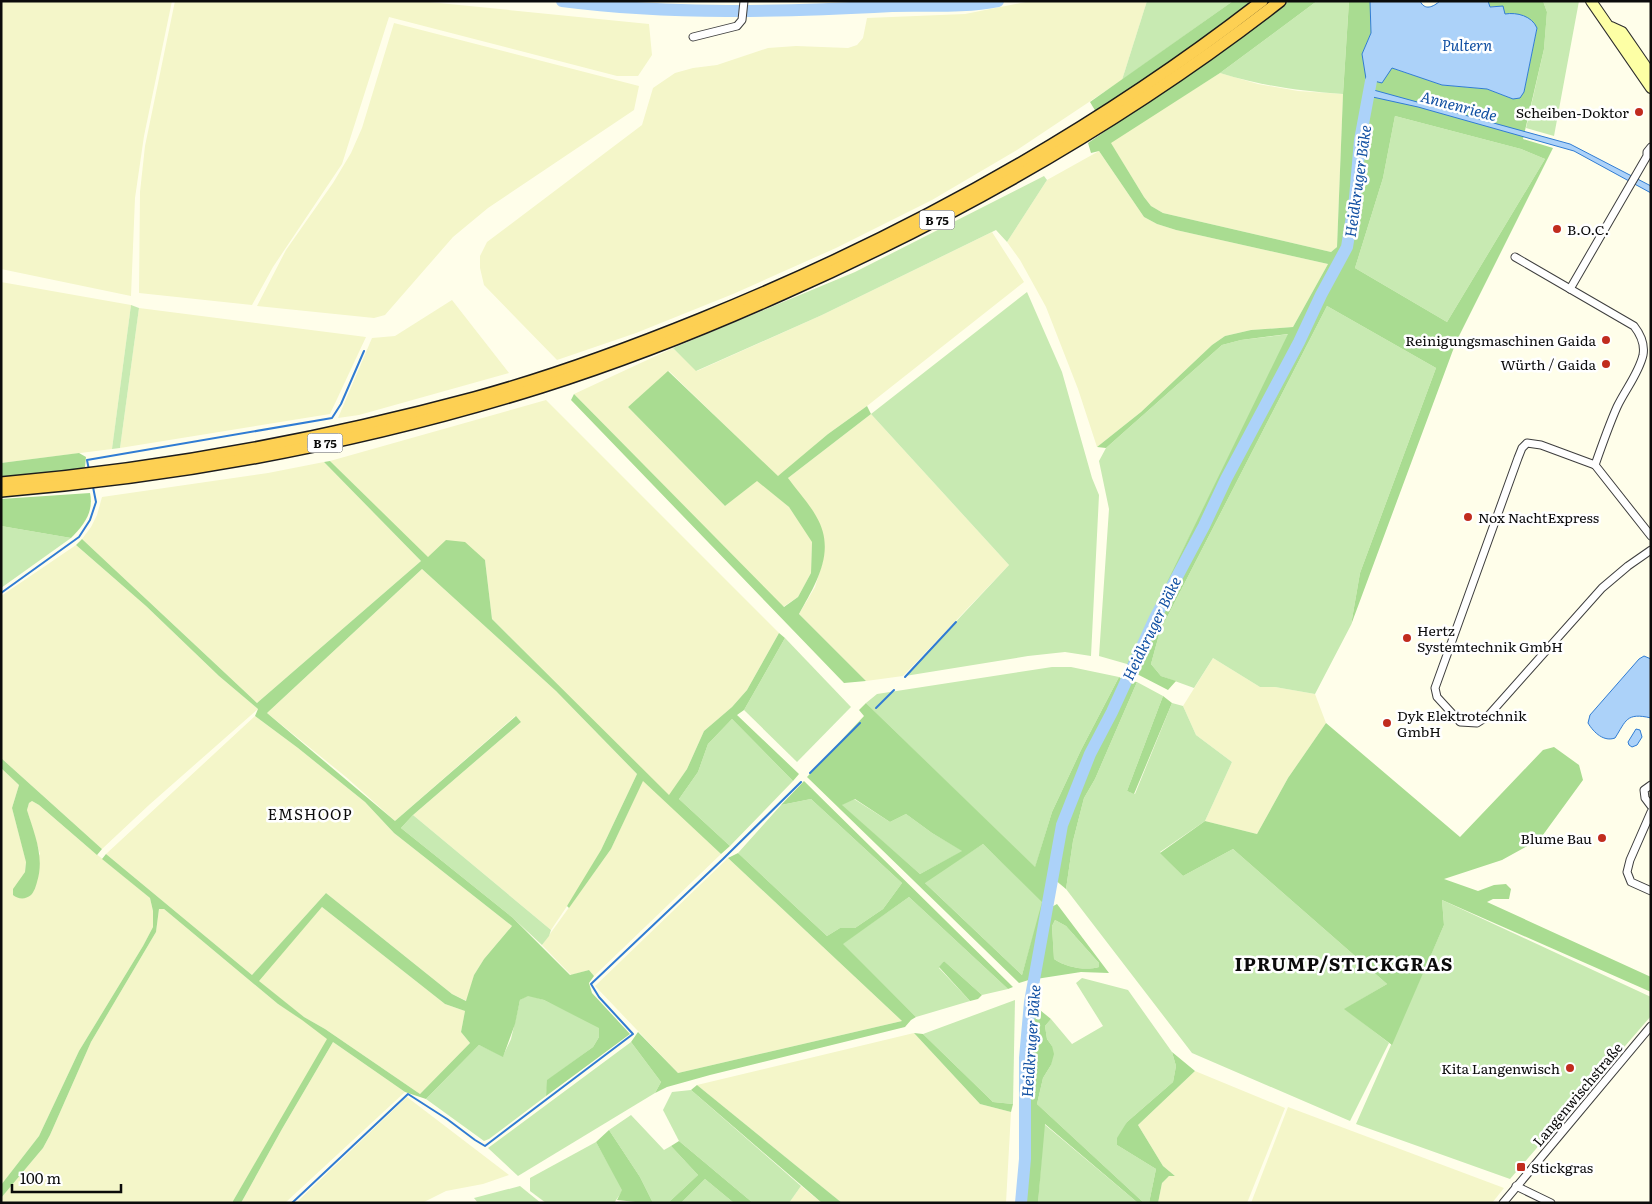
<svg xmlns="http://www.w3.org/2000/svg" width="1652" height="1204" viewBox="0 0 1652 1204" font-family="Literata,serif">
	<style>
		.farmland { fill: #f4f6c9 }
		.green { fill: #c8eab2 }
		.forest { fill: #a9dc91; fill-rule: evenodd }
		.water { fill: #acd2f9; stroke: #307cd3 }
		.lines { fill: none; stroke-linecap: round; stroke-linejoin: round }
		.stream { stroke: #307cd3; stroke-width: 2 }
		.river { stroke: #acd2f9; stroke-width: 12 }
		.minor-casing { stroke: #3e3e3e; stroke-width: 9 }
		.secondary-casing { stroke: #2d2d2d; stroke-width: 12 }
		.trunk-casing { stroke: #1c1c1c; stroke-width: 14 }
		.minor { stroke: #fff; stroke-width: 7 }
		.secondary { stroke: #fdffa5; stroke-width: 10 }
		.trunk { stroke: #fdd053; stroke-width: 11 }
		.poi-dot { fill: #c12c1e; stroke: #fff; stroke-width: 2 }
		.labels { text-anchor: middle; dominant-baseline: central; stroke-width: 5; stroke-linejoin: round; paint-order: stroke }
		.shield { fill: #fff; stroke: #545454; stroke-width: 1 }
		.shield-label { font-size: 12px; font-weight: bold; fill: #0b0b0b }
		.poi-label { font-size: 14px; fill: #0b0b0b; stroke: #fff; text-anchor: end }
		.street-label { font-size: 14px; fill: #0b0b0b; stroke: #fff }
		.water-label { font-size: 15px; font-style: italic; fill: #104fa2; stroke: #fff }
		.neighbourhood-label { font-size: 15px; letter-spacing: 1px; fill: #0b0b0b; stroke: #fff }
		.district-label { font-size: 19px; font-weight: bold; letter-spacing: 1px; fill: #0b0b0b; stroke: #fff }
	</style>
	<rect width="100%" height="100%" fill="#fffeea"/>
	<g class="farmland">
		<polygon points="2,1 172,1 144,136 135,198 131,296 1,269"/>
		<polygon points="175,1 419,1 649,24 652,55 638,76 617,76 389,17 342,164 273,267 252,305 139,293 140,192 145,146"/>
		<polygon points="1031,1 1147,1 1122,80 1017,150 932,200 836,248 733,294 636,333 557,360 484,285 480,268 480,256 487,242 642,125 653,88 675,73 693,68 717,65 768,48 796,46 848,48 857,45 863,38 867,18 965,14"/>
		<polygon points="394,23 639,86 634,110 488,208 453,237 385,315 374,318 257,306 286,250 333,183 351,153 362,128"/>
		<polygon points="1220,73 1258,84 1298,91 1343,94 1337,247 1331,252 1163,213 1151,206 1144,197 1110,142"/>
		<polygon points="1099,151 1144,217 1157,224 1176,230 1328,264 1293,327 1251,330 1225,336 1212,345 1141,412 1097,447 1078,389 1046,307 1020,260 1007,242 1047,180"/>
		<polygon points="992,232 1024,282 867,406 828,434 778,477 669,371 628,407 725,506 757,480 789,507 812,541 811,573 798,597 783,607 574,394 673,348 697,371 822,315"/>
		<polygon points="1,282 131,305 112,449 1,463"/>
		<polygon points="452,300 509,373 359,415 338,418 372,338 395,336"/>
		<polygon points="139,308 366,337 330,414 120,448"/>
		<polygon points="546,400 779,633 747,690 732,707 704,731 687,769 669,796 492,619 485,560 428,558 330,461"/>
		<polygon points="871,414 1009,565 903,676 866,681 799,614 815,587 823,561 788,478"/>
		<polygon points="324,462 421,561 257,703 82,539 91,527 97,515 102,497 268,473"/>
		<polygon points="76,545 146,606 219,676 258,709 149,805 102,849 1,758 1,596"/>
		<polygon points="422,569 556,691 637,774 601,850 580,887 551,930 413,815 521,722 515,716 395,821 346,777 267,713"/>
		<polygon points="1213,658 1260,687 1275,687 1315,694 1326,723 1288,778 1257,834 1205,821 1232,762 1196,735 1183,706"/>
		<polygon points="255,716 298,748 365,802 394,833 512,926 484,959 474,975 467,1001 452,994 326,893 252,975 106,854"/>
		<polygon points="1,768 19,785 12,808 26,861 25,872 20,879 40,854 27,810 29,803 32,801 39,805 83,843 150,898 153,911 153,927 143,946 79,1051 39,1136 1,1185"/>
		<polygon points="643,780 721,854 594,976 589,970 571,975 542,945 611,849"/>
		<polygon points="728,858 902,1021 678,1073 595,986"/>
		<polygon points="322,907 445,1004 465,1011 461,1032 470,1043 420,1094 325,1029 304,1017 258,981"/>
		<polygon points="159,909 164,909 278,1004 302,1019 328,1039 233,1201 233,1203 1,1203 1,1198 43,1148 50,1135 91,1042 156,932"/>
		<polygon points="914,1033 980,1104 1011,1112 1006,1203 842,1203 697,1085"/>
		<polygon points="333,1042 405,1092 285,1203 241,1203 282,1129"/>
		<polygon points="1195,1071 1285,1108 1247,1203 1158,1203 1162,1183 1169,1176 1175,1176 1163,1166 1138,1125"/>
		<polygon points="407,1097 509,1175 483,1184 446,1191 422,1203 296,1203"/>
		<polygon points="1288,1107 1504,1188 1492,1203 1251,1203"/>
		<polygon points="801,1186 822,1203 789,1203"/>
	</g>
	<g class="green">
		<polygon points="1147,1 1233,1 1122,80"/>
		<path d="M1317 1H1349L1343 94C1298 91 1263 86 1220 73Z"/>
		<polygon points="1543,1 1579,1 1554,136 1526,128 1544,49 1547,12"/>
		<polygon points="1395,116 1521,149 1545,159 1447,322 1355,268 1383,178"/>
		<polygon points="1044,176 1047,180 1007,242 996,230 822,315 696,371 673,348 855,272"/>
		<polygon points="1027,292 1062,372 1092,478 1099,495 1091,656 1065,652 1028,656 905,676 1009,565 871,414"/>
		<polygon points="131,305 139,308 120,448 112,449"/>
		<polygon points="1327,306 1436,368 1360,573 1351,625 1315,694 1275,687 1260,687 1213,658 1194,688 1161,676 1151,664 1160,631"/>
		<polygon points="1289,334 1127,664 1099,656 1109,509 1099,461 1106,448 1222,345 1241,340"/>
		<polygon points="1,526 71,538 1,588"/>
		<polygon points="785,638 851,707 797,762 744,710"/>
		<polygon points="1052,667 1071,667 1119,677 1081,750 1052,812 1035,868 866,703 877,694"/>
		<polygon points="1137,682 1163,696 1127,791 1135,794 1172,703 1183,706 1196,735 1232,762 1205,821 1160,852 1183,876 1233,849 1387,984 1345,1009 1389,1043 1350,1121 1192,1053 1066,889 1073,841 1084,798 1095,779"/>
		<polygon points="732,719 793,781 730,846 679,799 698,772 708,744"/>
		<polygon points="811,799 902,883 883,909 855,928 840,928 827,936 738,853 781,805"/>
		<polygon points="854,799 890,822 906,814 932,833 963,851 920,874 841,805"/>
		<polygon points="413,815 551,930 549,936 542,945 513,918 401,828"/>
		<polygon points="983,844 1043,902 1022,975 924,882"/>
		<polygon points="909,897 1008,989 982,995 944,961 939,968 970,1001 916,1017 842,944"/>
		<polygon points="1442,900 1651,997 1651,1016 1510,1179 1356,1124 1444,925"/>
		<path d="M1055 920 1066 926 1099 963V967C1085 971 1065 967 1054 959L1052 926Z"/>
		<polygon points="1082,978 1128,990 1172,1052 1176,1066 1173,1082 1127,1122 1117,1145 1156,1169 1149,1203 1144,1203 1037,1104 1043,1078 1051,1065 1052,1046 1047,1039 1045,1026 1051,1019 1072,1044 1103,1026 1076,983"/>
		<polygon points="528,995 544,1000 599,1027 599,1037 593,1047 548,1080 546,1096 489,1139 484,1141 426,1099 479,1045 503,1056 511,1039 520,1000"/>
		<polygon points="1015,1000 1013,1104 993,1102 923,1034"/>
		<polygon points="631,1042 661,1082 655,1093 518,1176 488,1148"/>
		<polygon points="691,1090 801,1186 789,1203 753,1203 679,1141 663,1110 672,1092"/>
		<polygon points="631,1115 664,1150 671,1146 698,1175 668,1203 653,1203 640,1177 609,1130"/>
		<polygon points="1044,1124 1138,1203 1038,1203"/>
		<polygon points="596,1142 623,1190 614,1203 546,1203 530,1191 530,1178"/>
		<polygon points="705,1179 734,1203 681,1203"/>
		<polygon points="520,1186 541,1203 478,1203 474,1198"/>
	</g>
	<g class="forest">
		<polygon points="1233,1 1254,1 1170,62 1096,112 1090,102"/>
		<path d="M1289 1H1317L1220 73 1111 143 1144 197 1151 206 1163 213 1331 252 1337 247 1343 94 1349 1H1370L1371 33 1362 54 1367 79 1392 68 1442 85 1487 89 1513 99 1524 92 1537 28 1505 14 1497 6 1490 7 1488 1H1543L1547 12 1544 49 1523 139 1553 148 1456 342 1351 625 1360 573 1436 368 1327 306 1160 631 1151 664 1161 676 1176 681 1168 690 1135 673 1156 620 1205 528 1232 470 1342 259 1340 258 1299 340 1167 590 1131 667 1127 664 1288 334 1241 340 1222 345 1106 448 1097 447 1141 412 1212 345 1225 336 1251 330 1293 327 1328 264 1176 230 1157 224 1144 217 1099 151 1091 153 1088 143 1228 47ZM1395 116 1521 149 1545 159 1447 322 1355 268 1383 178Z"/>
		<path d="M668 371 778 476 828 434 867 406 871 414 788 478C797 491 809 503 816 516 837 551 816 583 799 614L866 681 844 683 571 400 574 394 784 607 798 597 811 573 812 542 789 507 757 481 725 506 628 407Z"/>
		<polygon points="79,453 86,457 85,467 77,471 1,478 1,463"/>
		<path d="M330 461 428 557 446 540 465 542 485 560 492 619 669 795 687 769 704 731 732 707 747 690 779 633 785 638 744 710 737 715 799 774 793 781 732 719 708 744 698 772 679 799 730 846 721 854 643 781 611 849 569 908 567 906 601 850 637 774 556 691 422 569 267 713 395 821 516 716 521 722 413 815 401 828 513 918 570 975 589 970 594 976 589 983 592 993 630 1034 546 1096 547 1080 593 1047 599 1037V1028L544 1000 528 996 520 1000 515 1024 503 1057 479 1045 426 1099 405 1092 333 1042 282 1129 241 1203H233V1201L327 1039 302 1020 278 1004 164 909H159L156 932 91 1042 50 1135 43 1148 1 1198V1185L39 1136 79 1051 143 946 153 927V911L150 898 102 859 106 854 252 975 326 893 452 994 466 1001 474 975 484 959 512 926 394 833 365 802 298 748 255 716 258 709 219 676 146 606 76 545 82 539 257 703 421 561 324 462ZM322 907 445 1004 465 1011 461 1032 470 1043 420 1094 325 1029 304 1017 259 981Z"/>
		<path d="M90 493C94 512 84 525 71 538L1 526V499Z"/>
		<path d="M1119 677 1125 681 1087 755 1062 823 1032 979 1019 983 807 777 864 716 859 710 866 703 1035 867 1052 812 1081 750ZM855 799 890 822 906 814 932 833 962 851 920 874 842 805ZM983 844 1042 902 1022 975 925 883Z"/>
		<polygon points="1128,681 1137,682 1095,779 1084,798 1073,841 1066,889 1054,879 1063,826 1091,755"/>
		<polygon points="1163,696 1172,703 1134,794 1127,791"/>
		<polygon points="1326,723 1460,837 1543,750 1554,747 1579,765 1583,780 1540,839 1502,860 1444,879 1478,891 1494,885 1506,884 1511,889 1509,899 1493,899 1487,902 1651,977 1651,992 1442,900 1444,925 1392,1045 1344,1009 1387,984 1233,849 1183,876 1160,853 1205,821 1257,834 1288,778"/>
		<path d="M1 758 102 849 97 855 39 805 32 801 29 803 27 810C34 833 45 857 37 882 36 886 34 892 31 895 25 900 18 899 13 895V889L25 872 26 862 12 808 19 785 1 768Z"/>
		<polygon points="804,781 1013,987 1008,989 909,897 843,944 916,1017 911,1020 905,1027 710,1075 667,1087 655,1093 661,1082 631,1042 638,1032 678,1073 902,1021 728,858 738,853 827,936 840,928 855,928 883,909 902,883 811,799 781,805"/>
		<path d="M1057 904 1109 973 1081 972 1036 979 1048 909ZM1055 920 1066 926 1099 963V967C1085 971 1065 967 1054 959L1052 926Z"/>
		<polygon points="944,961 982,995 978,999 970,1001 939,967"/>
		<path d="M1030 1002 1051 1019 1045 1026 1047 1039 1052 1046 1054 1054 1051 1065 1043 1078 1037 1104 1144 1203H1138L1045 1124 1038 1203H1023C1028 1136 1025 1069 1030 1002Z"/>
		<polygon points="914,1033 923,1034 993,1102 1013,1104 1011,1112 980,1104"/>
		<polygon points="1172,1052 1195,1071 1138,1125 1163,1166 1175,1176 1169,1176 1162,1183 1158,1203 1149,1203 1156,1169 1117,1145 1117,1138 1127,1122 1173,1082 1176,1066"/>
		<polygon points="697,1085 842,1203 822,1203 691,1090"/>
		<path d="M609 1130 640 1177 653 1203C641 1203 630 1201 617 1200L622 1190 596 1142Z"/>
		<polygon points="679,1141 753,1203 734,1203 705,1179 681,1203 668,1203 698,1175 671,1146"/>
	</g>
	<g class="water">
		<path d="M1370 1H1420C1425 11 1433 7 1440 1H1488L1490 7 1503 6 1505 14C1517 12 1532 16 1537 28L1524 92 1520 98 1513 99 1487 89 1442 85 1392 68 1382 83 1366 79 1362 54 1371 33Z"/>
		<polygon points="1370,89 1570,144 1651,186 1651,193 1574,151 1418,107 1368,96"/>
		<path d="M1644 656 1651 659V718C1626 712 1626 721 1615 738 1604 742 1594 733 1588 723L1590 715 1639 659Z"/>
		<polygon points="1636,729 1640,730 1642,737 1637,745 1632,747 1629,745 1628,742"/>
	</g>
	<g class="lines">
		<g class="stream">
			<polyline points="89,470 87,460 332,418 341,404 364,351"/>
			<polyline points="1,593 79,537 90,520 96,502 93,487"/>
			<polyline points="905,677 956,622"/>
			<polyline points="876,708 894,690"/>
			<polyline points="810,773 860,723"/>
			<polyline points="292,1203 408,1094 447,1119 475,1140 485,1146 633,1034 599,997 591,984 723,859 801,782"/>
		</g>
		<g class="river">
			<path d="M562 1C671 15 783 12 892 6 927 5 964 8 998 1"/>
			<polyline points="1021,1203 1025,1159 1025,1058 1030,1002 1062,825 1090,754 1112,712 1155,618 1204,526 1226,479 1299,342 1321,295 1347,247 1355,198 1360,140 1371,81"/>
		</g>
		<defs>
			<g id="minor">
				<polyline points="693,37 737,26 742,20 744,1"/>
				<path d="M1515 257 1634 326C1641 335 1645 344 1643 355 1639 373 1625 390 1617 407 1609 425 1602 445 1595 465"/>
				<polyline points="1570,289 1647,156 1647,152 1651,147"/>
				<polyline points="1651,536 1595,465 1541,445 1527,443 1522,448 1518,458 1435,688 1437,697 1460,722 1477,723 1488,716 1602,588 1628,566 1651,550"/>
				<polyline points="1651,785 1644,790 1645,798 1651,806"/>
				<polyline points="1651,812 1630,860 1627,872 1631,882 1651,891"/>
				<polyline points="1516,1186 1551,1203"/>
				<polyline points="1503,1203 1651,1026"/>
			</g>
			<g id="secondary">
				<path d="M1591 1C1611 30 1631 59 1651 88"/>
				<polyline points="1611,27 1622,32 1651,74"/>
			</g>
			<g id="trunk">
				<path d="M1 483C162 469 318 440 474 398 551 377 627 349 701 319 901 238 1091 134 1262 1"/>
				<path d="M1 491C184 476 366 442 541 387 623 361 704 329 782 294 958 216 1127 120 1280 1"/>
			</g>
		</defs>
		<use href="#minor" class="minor-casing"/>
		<use href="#secondary" class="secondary-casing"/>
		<use href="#trunk" class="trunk-casing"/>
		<use href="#minor" class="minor"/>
		<use href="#secondary" class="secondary"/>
		<use href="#trunk" class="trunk"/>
	</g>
	<g class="poi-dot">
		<circle cx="1639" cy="112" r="5"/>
		<circle cx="1557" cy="229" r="5"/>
		<circle cx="1606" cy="340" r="5"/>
		<circle cx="1606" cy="364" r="5"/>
		<circle cx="1468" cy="517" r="5"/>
		<circle cx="1407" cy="638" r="5"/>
		<circle cx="1387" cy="723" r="5"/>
		<circle cx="1602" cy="838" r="5"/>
		<circle cx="1570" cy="1068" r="5"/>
		<rect x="1516" y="1162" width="10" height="10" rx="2.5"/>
	</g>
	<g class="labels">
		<g class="shield">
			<rect x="919.5" y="210.5" width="35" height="19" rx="4"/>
			<rect x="307.5" y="433.5" width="35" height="19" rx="4"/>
		</g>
		<g class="shield-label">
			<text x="937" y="220">B 75</text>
			<text x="325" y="443">B 75</text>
		</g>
		<g class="poi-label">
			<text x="1629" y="112">Scheiben-Doktor</text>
			<text x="1567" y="229" text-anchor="start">B.O.C.</text>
			<text x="1596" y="340">Reinigungsmaschinen Gaida</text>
			<text x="1596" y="364">Würth / Gaida</text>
			<text x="1478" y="517" text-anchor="start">Nox NachtExpress</text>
			<text x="1417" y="630" text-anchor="start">Hertz<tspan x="1417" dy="16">Systemtechnik GmbH</tspan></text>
			<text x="1397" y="715" text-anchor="start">Dyk Elektrotechnik<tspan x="1397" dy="16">GmbH</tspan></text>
			<text x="1592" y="838">Blume Bau</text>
			<text x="1560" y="1068">Kita Langenwisch</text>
			<text x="1531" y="1167" text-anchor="start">Stickgras</text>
		</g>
		<g class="street-label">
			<text transform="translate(1577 1094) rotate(-50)">Langenwischstraße</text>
		</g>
		<g class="water-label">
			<text x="1467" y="44">Pultern</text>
			<text transform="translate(1459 105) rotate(15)">Annenriede</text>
			<text transform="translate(1357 181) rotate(-82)">Heidkruger Bäke</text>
			<text transform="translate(1151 628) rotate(-64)">Heidkruger Bäke</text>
			<text transform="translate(1030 1041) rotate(-86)">Heidkruger Bäke</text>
		</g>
		<g class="neighbourhood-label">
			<text x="310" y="813">EMSHOOP</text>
		</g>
		<g class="district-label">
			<text x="1344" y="963">IPRUMP/STICKGRAS</text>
		</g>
	</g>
	<rect width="1652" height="1204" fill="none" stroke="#0b0b0b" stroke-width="5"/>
	<path d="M12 1184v8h109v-8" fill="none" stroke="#0b0b0b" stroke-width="2.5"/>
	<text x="20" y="1184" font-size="15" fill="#0b0b0b" stroke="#ffffff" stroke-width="4" paint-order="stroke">100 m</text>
</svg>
